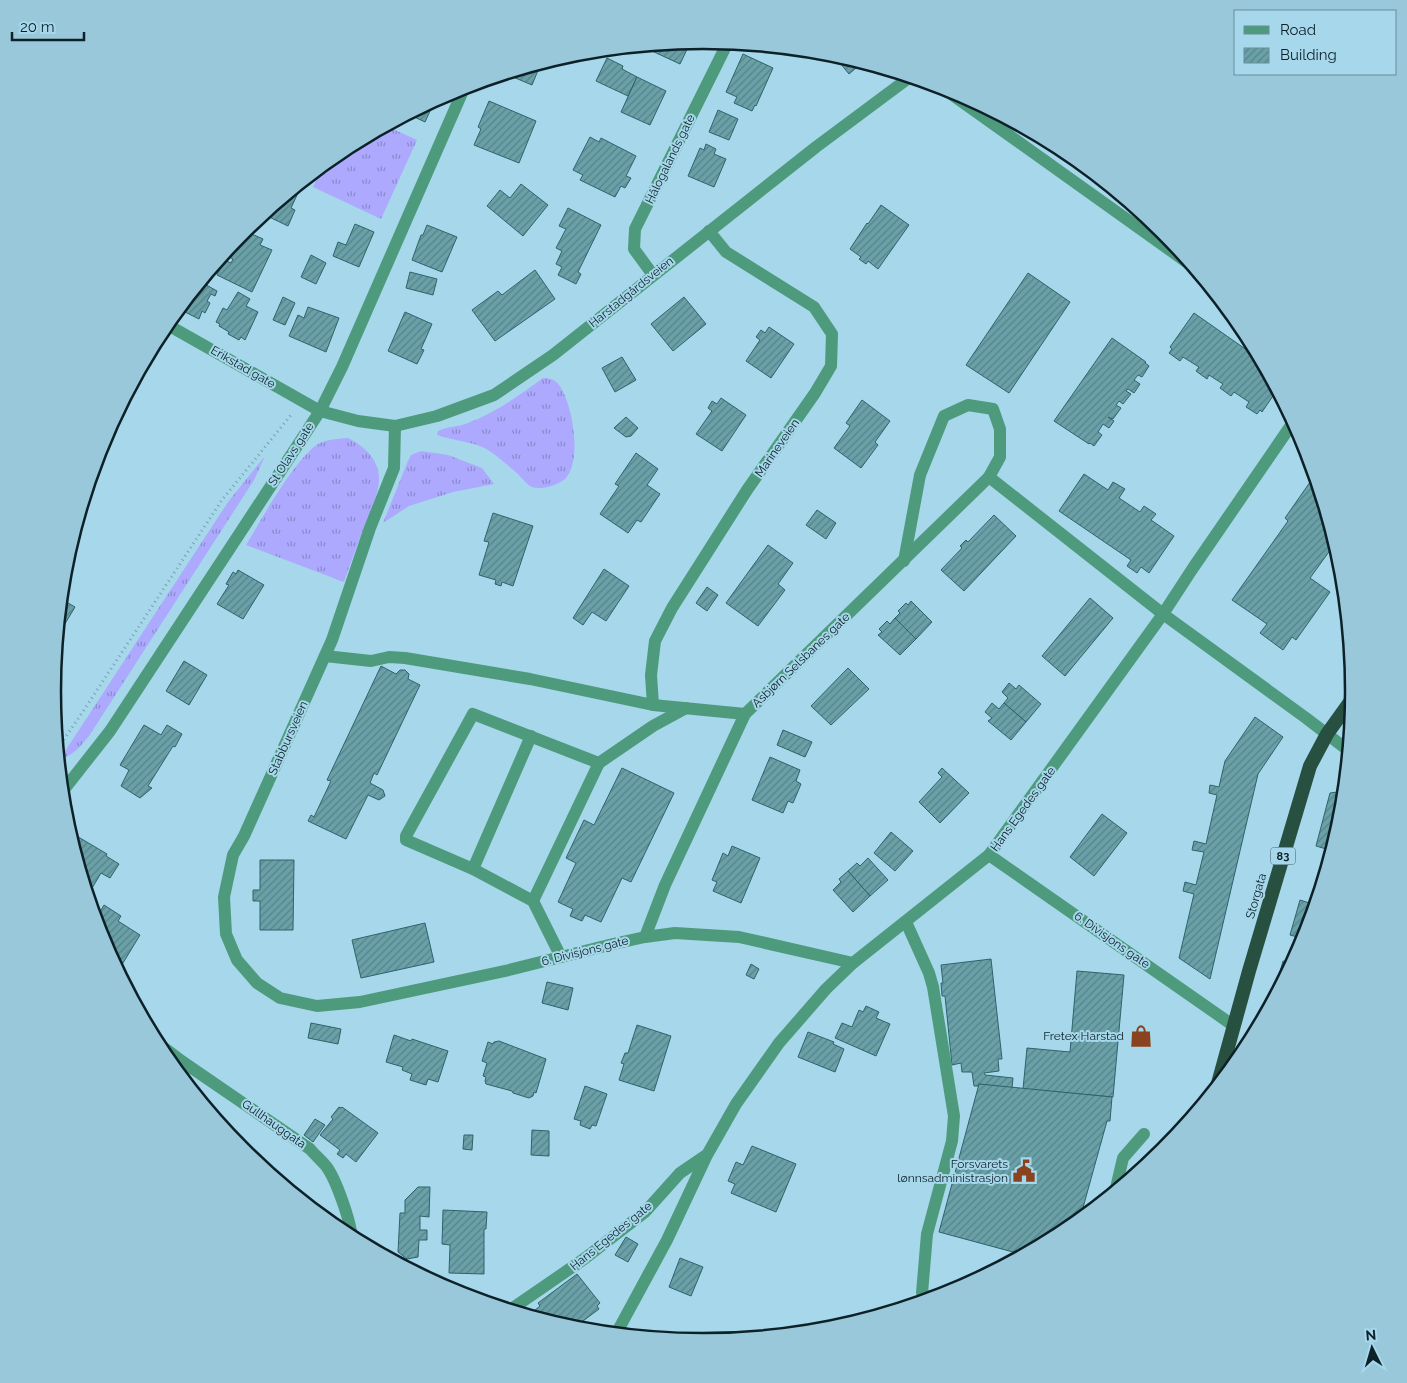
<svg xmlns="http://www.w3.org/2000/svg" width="1407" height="1383" viewBox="0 0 1407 1383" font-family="Raleway,sans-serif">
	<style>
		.grass { fill: url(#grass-tufts) }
		.building { fill: url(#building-hatch); stroke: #2d646a }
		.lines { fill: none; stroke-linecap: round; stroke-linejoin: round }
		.path { stroke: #779faf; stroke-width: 3; stroke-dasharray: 1 4; stroke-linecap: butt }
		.service { stroke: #4d9b7c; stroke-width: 12 }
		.minor { stroke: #4d9b7c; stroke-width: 12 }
		.tertiary { stroke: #4d9b7c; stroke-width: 12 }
		.trunk { stroke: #275040; stroke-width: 14 }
		.labels { text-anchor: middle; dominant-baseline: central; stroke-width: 4; stroke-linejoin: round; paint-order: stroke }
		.shield { fill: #a6d7eb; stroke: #3b5862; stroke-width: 1 }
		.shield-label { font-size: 11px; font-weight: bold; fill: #0d2128 }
		.street-label { font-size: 12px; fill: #0d2128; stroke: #a6d7eb }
		.poi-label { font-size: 12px; fill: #0d2128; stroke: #a6d7eb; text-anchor: end }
		.rim { fill: none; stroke: #0d2128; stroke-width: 2.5 }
	</style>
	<defs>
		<pattern id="grass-tufts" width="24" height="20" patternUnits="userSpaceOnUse" patternTransform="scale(1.25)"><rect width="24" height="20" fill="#ada9fe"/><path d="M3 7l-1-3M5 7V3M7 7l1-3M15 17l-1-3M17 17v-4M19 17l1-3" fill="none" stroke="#8b89ce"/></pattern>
		<pattern id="building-hatch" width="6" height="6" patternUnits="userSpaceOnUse" patternTransform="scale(1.25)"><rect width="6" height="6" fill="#6aa1a8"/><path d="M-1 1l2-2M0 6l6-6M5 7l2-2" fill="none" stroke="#568389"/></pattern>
	</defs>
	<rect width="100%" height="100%" fill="#a6d7eb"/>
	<g class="grass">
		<polygon points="386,126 417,140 381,219 313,187 323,165 342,150"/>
		<path d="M543 378C549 378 555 379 559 385 573 403 584 468 562 481 554 486 541 490 532 487 527 485 522 478 518 474 508 466 499 457 488 450 474 441 453 441 437 435L438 431C448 426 459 427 468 423 495 413 520 395 543 378Z"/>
		<path d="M348 438C364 446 379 459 379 479 379 493 372 507 367 520 359 541 351 561 344 582L246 545C263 517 290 467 315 446 324 439 337 439 348 438Z"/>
		<polygon points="421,451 448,455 482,468 494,484 453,492 409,506 383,523 408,461 411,455"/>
		<path d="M265 456 254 480 89 736C80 747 74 755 60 759L228 502Z"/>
	</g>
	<g class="building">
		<polygon points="691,41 680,64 652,51 655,45"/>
		<polygon points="832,53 863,62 849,74"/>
		<polygon points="743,54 773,68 756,106 755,105 752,111 734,103 737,97 726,92"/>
		<polygon points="607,58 623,66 622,69 637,77 628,96 596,81"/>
		<polygon points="541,63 532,85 506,74"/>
		<polygon points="637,77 666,91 650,125 621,112"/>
		<polygon points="435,100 425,122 408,114"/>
		<polygon points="489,101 536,121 519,163 474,145 481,129 478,127"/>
		<polygon points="718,110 738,119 729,140 709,132"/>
		<polygon points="590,137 599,142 601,138 636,156 626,176 631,178 625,188 621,186 615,197 580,180 583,175 573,170"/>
		<polygon points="706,144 716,149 714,154 726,159 714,187 688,176 700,148 704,150"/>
		<polygon points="521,184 548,205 523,236 487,206 500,190 510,198"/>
		<polygon points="293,190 291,193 297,195 291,208 295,210 288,226 263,214"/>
		<polygon points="881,205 909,225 878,269 868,261 866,264 859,259 861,257 850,249 867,223 868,224"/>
		<polygon points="568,208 601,225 578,272 581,274 576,284 558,275 562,267 556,264 562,251 556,248 566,229 559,226"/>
		<polygon points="355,224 374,232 359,267 333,256 338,242 346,245"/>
		<polygon points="427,225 457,237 442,272 412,260 421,235 423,235"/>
		<polygon points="245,231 263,239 260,245 272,250 252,292 217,275 224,260 231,263 233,259 225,255 228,249 239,235 242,237"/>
		<polygon points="311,255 326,263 316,284 301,277"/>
		<polygon points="535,270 555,299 495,341 472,310 498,291 502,295"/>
		<polygon points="410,272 437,279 433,295 406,288"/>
		<polygon points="1028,273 1070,302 1009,393 966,365"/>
		<polygon points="201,282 217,291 215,296 211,294 207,301 210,303 205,313 202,311 199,319 179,309"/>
		<polygon points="238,292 250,299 246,306 258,312 245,340 241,337 239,340 228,334 229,332 219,326 220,324 216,322 223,308 227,310"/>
		<polygon points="283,297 295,303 285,325 273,320"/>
		<polygon points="684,297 706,324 673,351 651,324"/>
		<polygon points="308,307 339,318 326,352 289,336 298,315 304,318"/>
		<polygon points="405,312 432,324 421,349 424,350 417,364 388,351"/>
		<polygon points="1194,313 1261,360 1277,390 1262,412 1260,410 1257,414 1246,407 1249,402 1234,392 1231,396 1220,388 1223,384 1209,375 1207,379 1196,371 1199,367 1183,357 1180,361 1169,353 1172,349 1170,347"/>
		<polygon points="769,327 794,344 771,378 746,361 760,340 756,337 761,330 765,333"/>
		<polygon points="157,338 161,340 144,374 139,371"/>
		<polygon points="1112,338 1146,362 1145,363 1149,366 1142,377 1138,375 1134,380 1140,384 1134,393 1128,389 1126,391 1131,394 1123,404 1119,401 1116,405 1121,408 1113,419 1108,417 1114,421 1109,428 1103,424 1098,432 1102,435 1094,446 1090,443 1089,444 1054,421"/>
		<polygon points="622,357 636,380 615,392 602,368"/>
		<polygon points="721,398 746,415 722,451 696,434 712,411 708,408 712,401 717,404"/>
		<polygon points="862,400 890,421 875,442 878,445 861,468 834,448 850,426 846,423"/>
		<polygon points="626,417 638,428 631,436 626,437 614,428"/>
		<polygon points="636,453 658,469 647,485 660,494 641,522 637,520 628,533 600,514 619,486 615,484"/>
		<polygon points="1084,474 1108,490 1113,482 1125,489 1119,498 1140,512 1144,506 1156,514 1151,520 1174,536 1149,573 1141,567 1137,573 1127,566 1131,560 1059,511"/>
		<polygon points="1315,475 1336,542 1310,578 1330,592 1296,640 1292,637 1283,650 1260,633 1267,624 1232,600 1288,521 1285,518"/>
		<polygon points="817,510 836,523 826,539 806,525"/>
		<polygon points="493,513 533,526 513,586 502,582 501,586 495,584 496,580 479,575 489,542 484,541"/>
		<polygon points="994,515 1016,536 964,591 941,570 962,548 960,546 966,540 968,542"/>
		<polygon points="768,545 793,563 778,584 785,590 758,626 726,603"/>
		<polygon points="604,569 629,586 606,621 592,612 583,625 573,618"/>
		<polygon points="238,570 264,585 243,619 217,604 229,585 226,584 233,572 236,574"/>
		<polygon points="707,587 718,595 707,611 696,603"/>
		<polygon points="1090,598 1113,618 1065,676 1042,656"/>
		<polygon points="61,599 75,607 57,637"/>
		<polygon points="911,601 932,622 916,639 895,618 900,613 898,611 906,603 908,605"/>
		<polygon points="895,618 916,639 900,655 878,635 882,632 879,629 887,621 890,624"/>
		<polygon points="184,661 207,675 189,705 166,691"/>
		<polygon points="381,666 396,674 400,670 405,670 409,674 408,679 420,685 377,775 374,773 370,783 383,790 385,796 379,800 368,795 346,839 308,821 311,815 314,817 331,781 327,780"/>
		<polygon points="848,668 869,689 831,725 811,706"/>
		<polygon points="1009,683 1016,689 1019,685 1041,704 1026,722 1004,703 1008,698 1002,692"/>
		<polygon points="992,703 999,709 1004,703 1026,722 1011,740 988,721 992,718 985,712"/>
		<polygon points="1255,717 1283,737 1258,774 1210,979 1179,958 1194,894 1183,891 1185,882 1196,885 1204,852 1192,850 1194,841 1206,844 1217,795 1209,793 1210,785 1219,787 1225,761"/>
		<polygon points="144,725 161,735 167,725 182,734 175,747 173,746 148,786 152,788 140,798 121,786 129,770 120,765"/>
		<polygon points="783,730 812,742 805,757 777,745"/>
		<polygon points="770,757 800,770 796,781 801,784 793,803 788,801 783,813 752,800"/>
		<polygon points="622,768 674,793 631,882 622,878 601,922 585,915 582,921 570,916 573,909 558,902 576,863 566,858 584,820 594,825"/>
		<polygon points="942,768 969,793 940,823 919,802 942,777 938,773"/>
		<polygon points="1345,791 1342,819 1333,851 1316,846 1330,793"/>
		<polygon points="1102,814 1127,833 1094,876 1070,857"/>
		<polygon points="891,832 913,851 895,871 874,853"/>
		<polygon points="69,833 75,837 75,835 107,854 106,856 119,864 110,878 101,873 88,895"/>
		<polygon points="732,846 760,858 741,903 713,891 717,882 712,880 723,853 728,856"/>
		<polygon points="868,858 888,880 870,896 848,871 857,863 860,866"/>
		<polygon points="260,860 294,860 293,930 260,930 260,901 253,901 253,890 260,890"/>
		<polygon points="848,871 870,896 853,912 833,890 841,882 839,879"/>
		<polygon points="1300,900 1316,905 1304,944 1300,943 1301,938 1290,935"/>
		<polygon points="104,905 121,916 118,921 140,935 123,963 109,955 101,941 95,920"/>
		<polygon points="425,923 434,962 361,978 352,940"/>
		<polygon points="991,959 1002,1059 998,1059 999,1071 984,1073 985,1075 1013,1078 1012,1088 979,1084 978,1086 974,1086 972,1072 962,1072 961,1063 952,1065 945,996 942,996 941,983 943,983 941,965"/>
		<polygon points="1283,961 1293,963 1277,994 1274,994"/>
		<polygon points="751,964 759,969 754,979 746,975"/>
		<polygon points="1077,971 1124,975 1113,1097 1023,1089 1027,1048 1070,1052"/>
		<polygon points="547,982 573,988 568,1010 542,1003"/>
		<polygon points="866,1006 879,1012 876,1018 890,1024 876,1056 835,1038 842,1023 852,1027 859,1010 863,1012"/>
		<polygon points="311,1023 341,1029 338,1044 308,1038"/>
		<polygon points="637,1025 671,1036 654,1091 619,1080 624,1064 621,1063 625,1053 628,1053"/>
		<polygon points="808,1032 834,1042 833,1044 844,1049 835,1072 798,1057"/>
		<polygon points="394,1035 411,1041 412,1039 448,1051 438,1082 428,1079 426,1085 410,1080 412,1074 402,1070 403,1067 386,1062"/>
		<polygon points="499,1041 546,1059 536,1093 534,1092 533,1096 529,1098 513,1093 512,1091 486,1084 485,1081 486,1077 483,1076 487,1063 482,1061 488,1042 493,1044 494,1042"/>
		<polygon points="188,1080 201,1093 198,1097 186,1083"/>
		<polygon points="979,1084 1112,1097 1110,1121 1107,1121 1079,1222 1065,1233 1024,1255 939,1232"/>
		<polygon points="585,1086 607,1094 596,1126 592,1125 590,1129 580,1125 581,1121 574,1119"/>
		<polygon points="339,1107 341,1108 342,1107 378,1133 356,1162 346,1154 343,1158 337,1154 340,1150 320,1135 333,1119 331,1117"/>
		<polygon points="315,1119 325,1125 313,1142 304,1135"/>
		<polygon points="532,1130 549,1131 549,1156 531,1155"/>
		<polygon points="464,1135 473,1135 472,1150 463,1149"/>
		<polygon points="752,1146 796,1164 776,1212 731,1193 735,1184 728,1181 736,1162 743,1165"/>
		<polygon points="418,1187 430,1187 429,1217 420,1216 420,1230 427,1230 427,1240 419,1240 418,1257 407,1259 398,1252 400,1213 405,1213 405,1200"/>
		<polygon points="443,1210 487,1212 486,1229 484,1229 484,1274 449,1273 450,1245 442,1244"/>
		<polygon points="626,1237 638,1244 628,1262 615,1255"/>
		<polygon points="680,1258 703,1267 691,1296 669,1287"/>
		<polygon points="577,1274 600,1303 597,1306 599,1309 575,1327 578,1331 528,1316 540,1306 538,1303"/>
	</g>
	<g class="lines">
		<polyline class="path" points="58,748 82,713 222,500 291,415"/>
		<g class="service">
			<polyline points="904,561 920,475 944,416 968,405 993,409 1000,429 1000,457 989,477"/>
			<polyline points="325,656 371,661 389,657 405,658 530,679 653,705 745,714"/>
			<polyline points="473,869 531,736"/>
			<polyline points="533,901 599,763 653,726 686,708"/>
			<polyline points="906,922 929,973 933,987 954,1116 952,1141 927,1234 922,1293 932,1300"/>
			<polyline points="561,957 533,901 473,869 406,840 406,836 473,714 599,763"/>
			<path d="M183 1062 310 1149C315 1155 321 1160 326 1166 336 1179 351 1222 352 1239"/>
			<polyline points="1115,1192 1123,1158 1144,1134"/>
		</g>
		<g class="minor">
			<polyline points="940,86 1195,268"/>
			<polyline points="653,275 634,249 635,229 728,42"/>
			<polyline points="166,324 320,411 358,421 395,426 437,416 494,395 553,355 816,147 910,77"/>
			<polyline points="395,426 394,468 370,528 332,640 244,836 233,855 224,897 226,934 237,960 257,983 280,998 317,1006 360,1002 509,970 613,944 645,937 675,933 739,937 853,963"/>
			<polyline points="653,705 651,675 655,641 672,608 747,490 815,393 831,366 832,334 814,307 726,252 709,231"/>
			<polyline points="989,855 1234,1026"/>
			<polyline points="645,937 665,885 745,714 989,477 1163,614 1306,718 1349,751"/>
			<polyline points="155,1041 183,1062 177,1073"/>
			<polyline points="510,1310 584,1259 645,1212 680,1173 705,1156"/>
			<polyline points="616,1334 667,1240 707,1155 736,1104 779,1043 826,989 853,963 989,855 1163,614 1193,568 1294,421"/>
		</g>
		<polyline class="tertiary" points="62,792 110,731 320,411 342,367 465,86"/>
		<polyline class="trunk" points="1217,1087 1249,971 1310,766 1327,734 1355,695"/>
	</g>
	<defs>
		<symbol id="shop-bare" viewBox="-9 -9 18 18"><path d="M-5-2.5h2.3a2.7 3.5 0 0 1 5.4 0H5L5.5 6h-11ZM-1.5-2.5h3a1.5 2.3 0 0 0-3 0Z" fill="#8a431f" stroke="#a6d7eb" stroke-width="2.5" paint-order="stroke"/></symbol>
		<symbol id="civic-bare" viewBox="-9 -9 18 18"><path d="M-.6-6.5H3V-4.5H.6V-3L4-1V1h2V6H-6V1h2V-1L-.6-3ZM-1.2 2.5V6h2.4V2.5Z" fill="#8a431f" stroke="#a6d7eb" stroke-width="2.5" paint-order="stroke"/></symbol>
	</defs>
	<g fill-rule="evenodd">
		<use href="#shop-bare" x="1125" y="1020" width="32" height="32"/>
		<use href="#civic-bare" x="1008" y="1155" width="32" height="32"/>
	</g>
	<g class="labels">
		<rect class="shield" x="1270.5" y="847.5" width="25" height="17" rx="4"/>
		<g class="shield-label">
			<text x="1283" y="856">83</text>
		</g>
		<g class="street-label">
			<text transform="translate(670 159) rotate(-64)">Hålogalands gate</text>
			<text transform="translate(631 292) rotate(-39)">Harstadgårdsveien</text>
			<text transform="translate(243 367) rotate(30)">Erikstad gate</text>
			<text transform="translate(777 448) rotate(-55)">Marineveien</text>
			<text transform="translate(291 454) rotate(-57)">St Olavs gate</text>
			<text transform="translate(801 660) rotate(-44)">Asbjørn Selsbanes gate</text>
			<text transform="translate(288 738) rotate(-66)">Stabbursveien</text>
			<text transform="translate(1023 809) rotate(-54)">Hans Egedes gate</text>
			<text transform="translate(1256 896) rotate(-74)">Storgata</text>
			<text transform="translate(1112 940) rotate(35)">6. Divisjons gate</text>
			<text transform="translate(585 951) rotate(-14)">6. Divisjons gate</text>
			<text transform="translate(274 1124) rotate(35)">Gullhauggata</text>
			<text transform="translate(611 1236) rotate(-39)">Hans Egedes gate</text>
		</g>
		<g class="poi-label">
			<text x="1124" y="1036">Fretex Harstad</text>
			<text x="1008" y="1164">Forsvarets<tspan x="1008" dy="14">lønnsadministrasjon</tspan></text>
		</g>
	</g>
	<path d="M0 0H1407V1383H0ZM61 691a642 642 0 1 1 1284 0a642 642 0 1 1-1284 0Z" fill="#9ac8db" fill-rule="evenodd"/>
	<path class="rim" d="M61 691a642 642 0 1 1 1284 0a642 642 0 1 1-1284 0Z"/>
	<rect x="1234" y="10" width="162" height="65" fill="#a6d7eb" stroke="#698e9d"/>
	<rect x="1244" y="26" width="25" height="8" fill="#4d9b7c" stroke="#698e9d"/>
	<text x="1280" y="35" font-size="15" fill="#0d2128">Road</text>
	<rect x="1244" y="48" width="25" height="15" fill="url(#building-hatch)" stroke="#698e9d"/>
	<text x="1280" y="60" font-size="15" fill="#0d2128">Building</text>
	<g transform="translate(1372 1348) rotate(355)" stroke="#a6d7eb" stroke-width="4" paint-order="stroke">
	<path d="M0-4L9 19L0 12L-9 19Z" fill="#0d2128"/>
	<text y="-8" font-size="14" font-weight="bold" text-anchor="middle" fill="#0d2128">N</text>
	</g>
	<path d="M12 32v8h72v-8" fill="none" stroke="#0d2128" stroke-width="2.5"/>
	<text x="20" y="32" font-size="15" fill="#0d2128" stroke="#a6d7eb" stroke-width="4" paint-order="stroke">20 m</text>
</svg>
